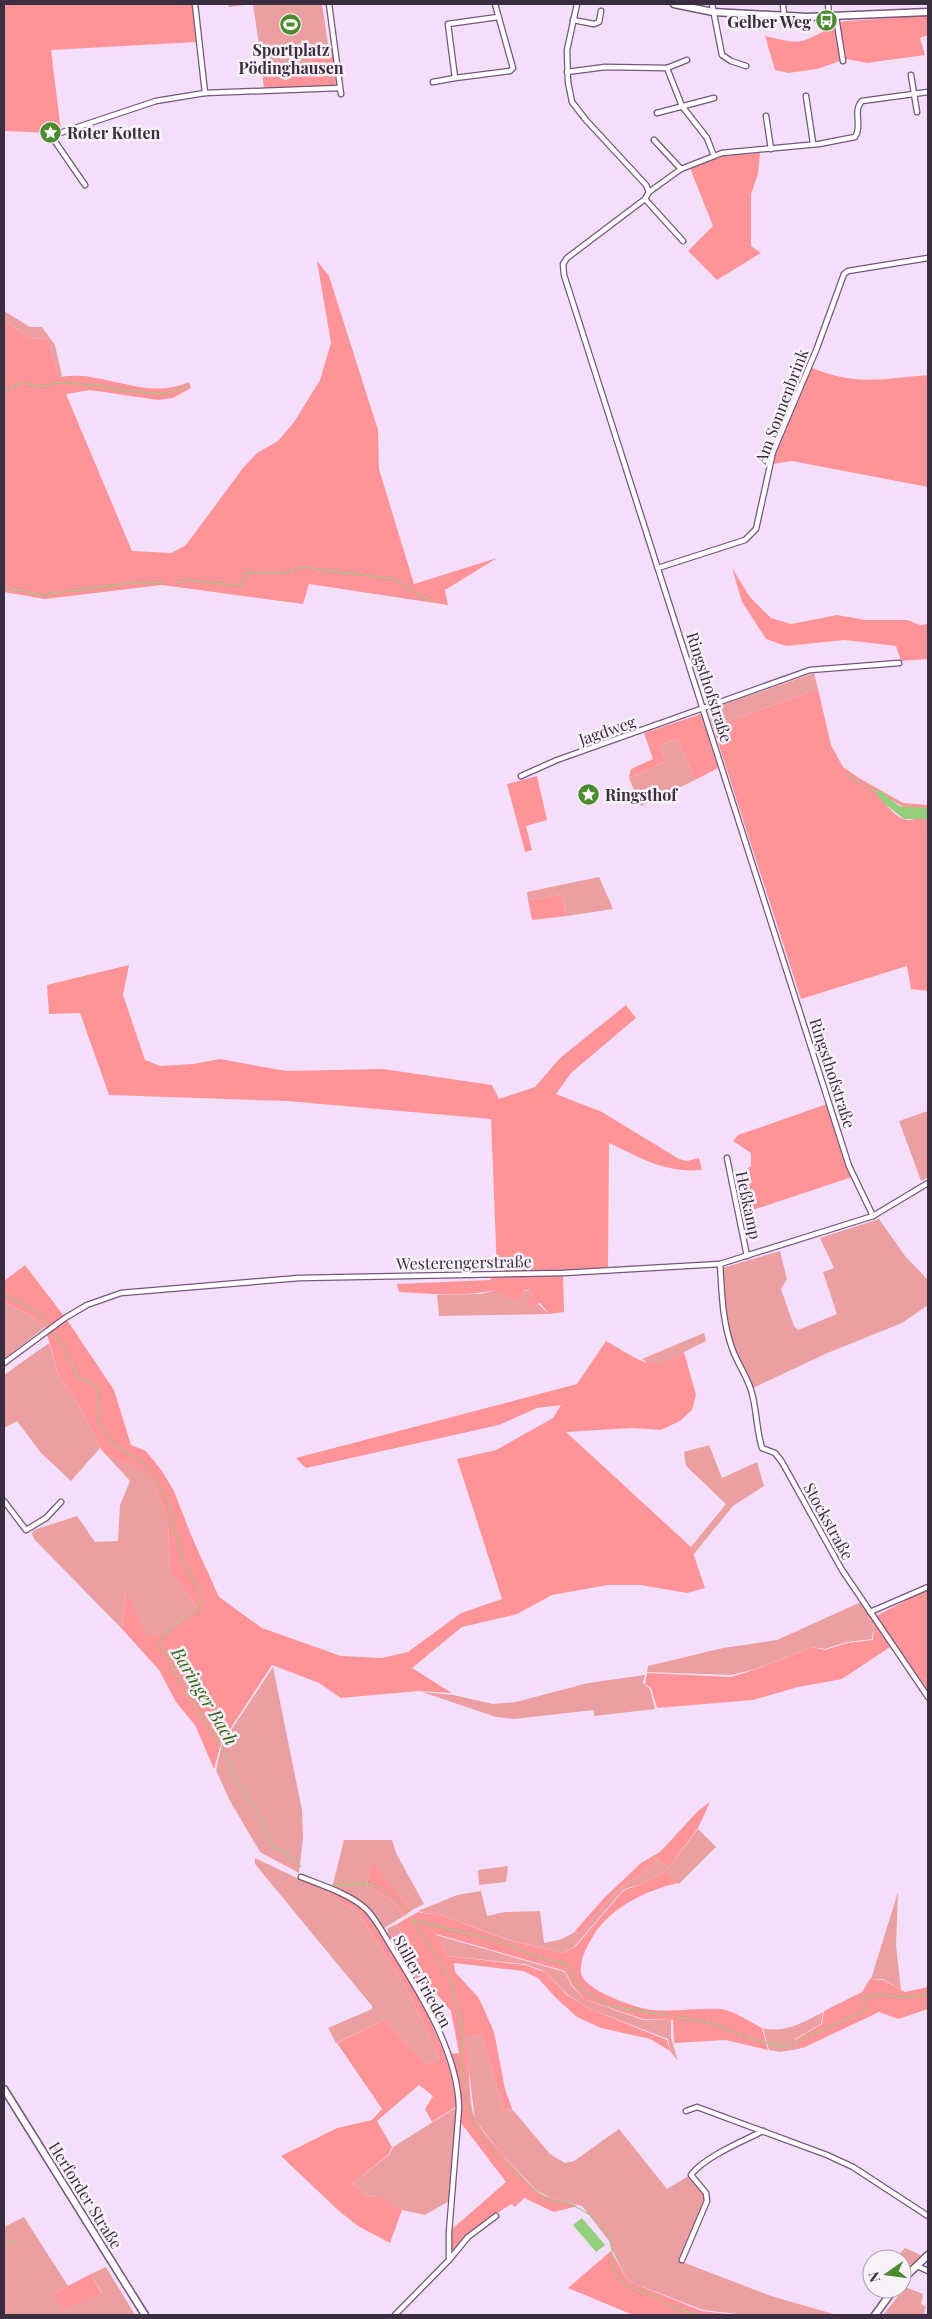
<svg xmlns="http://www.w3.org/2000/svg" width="932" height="2319" viewBox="0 0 932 2319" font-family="'Playfair Display',serif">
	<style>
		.green { fill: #ec9fa1 }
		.forest { fill: #fe9498 }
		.water { fill: #93cf7c }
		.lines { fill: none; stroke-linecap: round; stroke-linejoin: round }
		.stream { stroke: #93cf7c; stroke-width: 1 }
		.minor-casing { stroke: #75567f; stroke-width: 7 }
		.secondary-casing { stroke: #75567f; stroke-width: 9 }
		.minor { stroke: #fff; stroke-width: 4.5 }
		.secondary { stroke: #fff; stroke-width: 6 }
		.labels { text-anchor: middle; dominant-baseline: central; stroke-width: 5; stroke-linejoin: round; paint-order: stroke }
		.poi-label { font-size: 16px; font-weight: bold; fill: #3a2d3f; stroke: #f9f2fb; text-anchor: start }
		.street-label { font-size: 16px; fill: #3a2d3f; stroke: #f9f2fb }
		.water-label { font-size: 18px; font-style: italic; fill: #2f6612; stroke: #f9f2fb }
	</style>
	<rect width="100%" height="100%" fill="#f4dffb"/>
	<g class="green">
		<path d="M228 4H322L328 44C320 49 312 61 304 65 288 73 273 61 260 52L253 4 229 7Z"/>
		<polygon points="4,311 30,327 42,327 55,345 62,376 59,377 47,338 31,339 4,320"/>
		<polygon points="814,673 818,689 713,727 708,710"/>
		<polygon points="677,738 695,780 641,806 629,778 666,761 660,746"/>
		<polygon points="599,877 613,909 567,916 562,895 528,900 527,892"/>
		<polygon points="928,1111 928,1177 921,1181 899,1121"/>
		<polygon points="879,1219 905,1256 928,1280 928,1305 902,1323 825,1354 753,1388 730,1338 724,1310 722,1268 780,1251 787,1279 781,1289 794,1326 798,1330 837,1314 823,1272 834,1268 820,1238"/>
		<polygon points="496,1290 531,1291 532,1298 549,1314 439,1316 437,1295 481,1294"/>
		<polygon points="4,1302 26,1313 45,1327 4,1359"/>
		<polygon points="704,1333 706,1341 684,1352 670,1362 651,1365 642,1359"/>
		<polygon points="49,1343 59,1377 70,1391 96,1437 100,1448 71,1481 41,1453 17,1421 4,1428 4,1375"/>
		<polygon points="709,1445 722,1478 757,1462 764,1486 733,1506 693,1555 691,1547 726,1504 686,1466 684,1452"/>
		<polygon points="108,1457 140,1468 155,1485 168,1522 170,1570 197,1608 164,1634 148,1638 126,1592 122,1629 35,1540 32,1534 34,1530 77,1516 95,1542 118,1541 120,1505 130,1481"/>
		<polygon points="861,1602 874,1622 872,1639 847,1642 825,1649 812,1647 756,1669 731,1675 647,1672 648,1666 723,1648 777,1640"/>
		<polygon points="273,1667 302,1810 303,1838 299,1873 260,1852 230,1801 216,1770 222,1744"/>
		<polygon points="645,1675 643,1683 650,1689 655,1709 594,1716 594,1710 514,1719 496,1717 422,1692 453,1695 493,1704 516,1702 588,1683"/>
		<polygon points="698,1829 716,1847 679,1884 665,1871 640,1885 624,1889 574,1947 563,1953 509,1940 436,1913 426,1914 418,1911 457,1895 481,1891 487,1916 505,1912 540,1911 544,1943 562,1939 575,1932 579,1934 617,1891 652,1865 657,1858 668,1868"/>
		<polygon points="344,1840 392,1840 396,1853 424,1904 412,1910 372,1864 367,1883 368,1886 392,1900 404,1916 384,1928 379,1926 370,1912 332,1888"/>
		<polygon points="255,1858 301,1880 327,1890 330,1896 357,1911 405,1985 440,2058 427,2065 384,2020 336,2043 328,2028 372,2009 372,2006 255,1864"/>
		<polygon points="508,1866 506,1882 479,1885 478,1870"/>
		<polygon points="898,1892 896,1946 901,1990 883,1979 871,1979"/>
		<polygon points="397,1924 432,1989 421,1996 387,1936 388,1928"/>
		<polygon points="436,1935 565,1972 572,1986 584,1999 643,2020 671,2020 671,2038 678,2061 670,2051 668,2039 590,2009 568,1995 544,1971 525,1964 447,1956"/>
		<path d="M823 2012 821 2024 795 2039 798 2049 780 2052 769 2050 763 2028C784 2034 804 2022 823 2012Z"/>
		<polygon points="481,2035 504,2110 512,2109 550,2154 565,2163 574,2161 619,2129 667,2189 690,2175 704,2194 705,2201 680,2261 771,2296 837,2315 745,2315 703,2310 628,2281 612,2250 610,2242 582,2206 551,2198 537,2191 500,2152 475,2120 465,2039"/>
		<polygon points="457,2107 451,2200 425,2215 402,2210 379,2196 369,2197 352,2184 390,2154 393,2147"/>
		<polygon points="24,2217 68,2286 54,2293 102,2293 91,2274 106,2267 135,2315 4,2315 4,2227"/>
		<polygon points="905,2248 921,2255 920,2259 902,2276 902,2259 895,2259"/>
		<polygon points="905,2287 923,2294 921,2304 926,2307 924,2313 928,2315 883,2315"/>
	</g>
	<g class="forest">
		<polygon points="4,4 193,4 197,42 51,50 61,131 51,133 4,131"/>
		<path d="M928 15V35L920 38 925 55 867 63 846 59 817 69 788 73 775 70 765 36C802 45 800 44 833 26L835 22Z"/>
		<path d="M328 44 329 46H332L336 87 264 89 260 52C273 61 288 73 304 65 312 61 320 49 328 44Z"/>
		<polygon points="760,153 758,174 751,194 751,246 761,253 717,280 688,251 713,226 690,168 724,156"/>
		<path d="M317 261 329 276 378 430 379 469 414 584 497 558 445 590 448 605 309 584 303 604 162 585 45 599 4 592V320L31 339 47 338 59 377C69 376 80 375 90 377 126 382 153 397 189 382L191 388 173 398 158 400 90 390 66 394 132 551 171 553 186 545 243 468 257 453 278 441 294 422 320 380 331 343Z"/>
		<path d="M810 367C853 386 883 379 928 375V487L792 461 772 464 775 452Z"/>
		<polygon points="732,568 750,597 771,618 791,624 837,615 865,620 907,620 920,625 928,624 928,659 901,661 896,646 845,640 786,646 766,639 742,602"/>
		<path d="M818 689 831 745 843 767 859 778 903 803 928 805V808C905 808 900 808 882 792L876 793C884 801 895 819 908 820 915 820 921 817 928 819V991L911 989 907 966 801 999 713 727Z"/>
		<polygon points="701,714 718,768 695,780 677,738 660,746 666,761 629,778 631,769 653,759 644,733"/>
		<polygon points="537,776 547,820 526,826 532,850 525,852 507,784"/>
		<polygon points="562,895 567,916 532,920 528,900"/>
		<path d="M129 965 123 995 145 1060 160 1066 193 1064 220 1059 286 1071 383 1069 492 1085 499 1099 535 1087 560 1058 626 1005 636 1018 571 1073 556 1094 602 1112 679 1159 687 1161 699 1158 702 1170C664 1173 641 1158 609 1143L608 1268 563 1270 564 1312 549 1314 540 1303 529 1306 526 1302 532 1298 531 1291 524 1290 520 1298 512 1300 496 1290C464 1297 431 1294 399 1292L397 1284 490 1280 497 1271 491 1119 287 1101 109 1095 80 1013 49 1014 47 985Z"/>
		<path d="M827 1104 852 1177 741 1214C737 1190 729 1181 751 1166V1153L733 1141 738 1135Z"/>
		<path d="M25 1265 67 1320 114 1390 131 1445 146 1451 162 1471 174 1491 191 1535 219 1597 262 1628 341 1656 382 1658 408 1652 461 1613 502 1599 457 1459 496 1450 553 1418 561 1405 537 1408 499 1425 306 1468 296 1458 577 1384 606 1341C638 1358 651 1376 684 1352L696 1395 692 1410 680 1421 661 1430 632 1428 566 1432 691 1547 705 1588 687 1593 640 1585H608L552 1595 517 1614 462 1627 412 1668 452 1693 418 1691 341 1698 319 1683 272 1665 221 1743 214 1769 195 1725 176 1702 159 1670 122 1629 126 1591 148 1637 164 1634 197 1608 170 1570 168 1522 155 1485 139 1468 108 1457 100 1448 96 1437 70 1391 59 1377 45 1327 26 1313 4 1302V1281Z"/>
		<polygon points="928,1589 928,1695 876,1616"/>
		<polygon points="874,1622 890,1647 842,1679 798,1687 753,1700 657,1708 651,1688 645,1684 647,1673 731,1677 757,1669 812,1647 825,1650 847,1643 873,1640"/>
		<polygon points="710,1802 698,1828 668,1868 657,1858 652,1865 617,1891 579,1934 575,1931 605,1897 641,1863 660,1852 698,1811"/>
		<polygon points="372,1863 412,1910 404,1916 392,1900 368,1886 367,1883"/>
		<path d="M665 1871 678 1883C648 1890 613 1906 595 1933 588 1945 580 1957 581 1972 582 1990 636 2008 652 2010 675 2012 698 2008 720 2009 733 2010 750 2022 762 2028L768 2050 726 2040 674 2043 673 2020 643 2019 584 1999 573 1986 565 1971 436 1934 447 1956 525 1965 545 1972 567 1995 590 2009 667 2040 670 2051 650 2039 601 2028 577 2017 555 1997 538 1978 523 1971 454 1963 455 1972 478 1997 483 2007 494 2032 505 2089 512 2109 504 2110 481 2035 465 2039C466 2045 468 2051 468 2058 470 2077 468 2100 475 2119 480 2131 527 2183 538 2192 550 2200 565 2200 578 2206L554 2212 524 2198 515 2207 511 2204C489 2218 469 2233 451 2252L452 2229 506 2182 461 2123V2102L449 2054 459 2053 451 2011 432 1989 397 1924 418 1912 426 1914 436 1913 508 1940 563 1953 575 1947 624 1890 640 1885Z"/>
		<path d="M328 1890C339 1895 356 1901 365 1910 378 1925 388 1945 398 1962 425 2008 450 2052 457 2106L432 2122 425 2109 433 2096 419 2085 377 2121 392 2147 389 2154 352 2184 369 2197 380 2196 402 2210 390 2243 358 2226 339 2211 281 2156 337 2128 372 2120 382 2109 337 2043 384 2020 427 2065 440 2058 405 1985 357 1911 330 1896Z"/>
		<polygon points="870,1979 883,1980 905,1992 928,1987 928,2009 898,2019 879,2012 805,2047 798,2049 795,2040 822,2024 824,2011 862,1992"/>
		<polygon points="611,2251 628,2281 702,2311 737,2315 633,2315 568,2288"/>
		<polygon points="91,2274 102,2294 63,2310 54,2293"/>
	</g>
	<g class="water">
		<polygon points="873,790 882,792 899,806 928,808 928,819 904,819 884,803"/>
		<polygon points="582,2218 605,2245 596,2252 573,2225"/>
	</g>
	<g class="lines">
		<g class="stream">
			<polyline points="4,390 24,382 38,387 57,383 99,385 118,390 165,394 188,386"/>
			<polyline points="177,583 188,580 241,586 246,573 283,573 302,567 393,579 431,601"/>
			<polyline points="4,587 42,595 129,583 163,582"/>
			<polyline points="845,774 873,790"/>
			<polyline points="4,1294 39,1313 66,1350 77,1376 97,1386 99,1423 112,1443 142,1462 155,1479 168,1502 183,1563 202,1596 200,1608 164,1634 159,1643 186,1693 225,1753 240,1786 261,1817 273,1847 294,1858 301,1867"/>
			<path d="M331 1885C343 1886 352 1884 363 1884 382 1883 397 1900 408 1913"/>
			<polyline points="410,1916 450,1979 463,2030 461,2062 466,2096 475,2125 497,2156 538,2193 550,2200 567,2203 580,2209 595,2218 609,2235 615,2272 624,2284 659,2298"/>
			<polyline points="415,1921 492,1939 544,1959 567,1964 579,1988 610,2006 670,2016"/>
			<polyline points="677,2017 714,2024 751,2039 785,2047 866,2010 863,1998 882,1994 900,1997 928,1995"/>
			<polyline points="4,2242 17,2242"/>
			<polyline points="663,2301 674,2308 699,2315"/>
		</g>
		<defs>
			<g id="minor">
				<polyline points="195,4 205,93"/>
				<polyline points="329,4 341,94"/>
				<polyline points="495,4 513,68 510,71 455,78 448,24 498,17"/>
				<polyline points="577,4 567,50 568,82 572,102 586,120 646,185 649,192 645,199 567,258 563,264 564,275 849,1166 873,1216"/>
				<polyline points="712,4 722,55 731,61 746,66"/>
				<polyline points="783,4 784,16"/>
				<polyline points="828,4 829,17"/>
				<polyline points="836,17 843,61"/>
				<polyline points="573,20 594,24 599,22 601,11"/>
				<polyline points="667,68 687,60"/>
				<polyline points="567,72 605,67 667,68 682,106 707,138 714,156"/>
				<polyline points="911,75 917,112"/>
				<polyline points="433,82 455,78"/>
				<polyline points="806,96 813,143"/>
				<polyline points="657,113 714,98"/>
				<polyline points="766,116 771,149"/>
				<polyline points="654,140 681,169"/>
				<polyline points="85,185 54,140 54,135 156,101 205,93 339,88"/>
				<path d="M649 192 681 169 722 153 819 144 855 137C863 126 852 111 862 101L928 92"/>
				<polyline points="645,199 683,241"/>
				<polyline points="658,568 745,540 756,529 773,452 817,348 844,274 848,271 928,258"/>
				<polyline points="521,776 557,760 810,670 899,663"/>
				<polyline points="727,1158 747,1256"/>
				<path d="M720 1264C722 1293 722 1320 732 1348 737 1363 747 1376 751 1390 757 1409 756 1429 762 1448L775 1453 782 1462 842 1570 928 1697"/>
				<polyline points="4,1363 65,1318 87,1305 121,1293 299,1278 563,1273 720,1264 873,1216 928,1183"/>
				<polyline points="4,1501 26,1530 46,1518 61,1502"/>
				<polyline points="870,1612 928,1587"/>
				<path d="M301 1877C321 1885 350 1894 366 1909 377 1920 385 1937 394 1951 422 1996 458 2054 459 2108L449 2232V2260L395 2315"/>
				<polyline points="686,2111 697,2107 827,2155 853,2167 928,2216"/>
				<polyline points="449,2260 468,2237 496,2216"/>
				<path d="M682 2260 707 2201 706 2193 691 2175C704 2157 743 2141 763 2131"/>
				<polyline points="917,2266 928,2271"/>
			</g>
			<g id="secondary">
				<polyline points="674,4 713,12 807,17 928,12"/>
				<polyline points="4,2089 145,2315"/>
				<polyline points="902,2280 928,2255"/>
				<polyline points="875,2315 894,2289"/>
			</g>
		</defs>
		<use href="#minor" class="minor-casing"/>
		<use href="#secondary" class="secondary-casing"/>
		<use href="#minor" class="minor"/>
		<use href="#secondary" class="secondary"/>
	</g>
	<defs>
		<symbol id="bus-disc" viewBox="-11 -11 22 22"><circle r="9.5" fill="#4b8c2e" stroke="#f9f2fb"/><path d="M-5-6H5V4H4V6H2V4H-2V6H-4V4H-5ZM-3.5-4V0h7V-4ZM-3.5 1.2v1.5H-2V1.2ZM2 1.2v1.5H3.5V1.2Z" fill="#fff"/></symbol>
		<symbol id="stadium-disc" viewBox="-11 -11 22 22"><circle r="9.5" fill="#4b8c2e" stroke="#f9f2fb"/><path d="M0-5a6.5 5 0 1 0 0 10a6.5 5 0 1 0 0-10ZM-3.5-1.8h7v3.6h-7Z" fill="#fff"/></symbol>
		<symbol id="sight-disc" viewBox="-11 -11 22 22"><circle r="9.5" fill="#4b8c2e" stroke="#f9f2fb"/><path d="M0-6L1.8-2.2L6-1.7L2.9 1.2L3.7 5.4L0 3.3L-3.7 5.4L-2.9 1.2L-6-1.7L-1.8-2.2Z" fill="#fff"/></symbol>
	</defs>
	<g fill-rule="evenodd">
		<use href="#bus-disc" x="814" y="8" width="25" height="25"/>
		<use href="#stadium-disc" x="278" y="12" width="25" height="25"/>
		<use href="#sight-disc" x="38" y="120" width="25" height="25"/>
		<use href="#sight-disc" x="576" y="782" width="25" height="25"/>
	</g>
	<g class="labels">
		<g class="poi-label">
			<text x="811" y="21" text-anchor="end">Gelber Weg</text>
			<text x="291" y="49" text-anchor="middle">Sportplatz<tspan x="291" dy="18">Pödinghausen</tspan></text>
			<text x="67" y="132">Roter Kotten</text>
			<text x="605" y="794">Ringsthof</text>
		</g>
		<g class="street-label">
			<text transform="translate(781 406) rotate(-69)">Am Sonnenbrink</text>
			<text transform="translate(710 687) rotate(72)">Ringsthofstraße</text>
			<text transform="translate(607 730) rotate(-19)">Jagdweg</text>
			<text transform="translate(833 1073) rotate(72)">Ringsthofstraße</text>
			<text transform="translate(749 1205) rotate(78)">Heßkamp</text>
			<text transform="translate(464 1262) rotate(-1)">Westerengerstraße</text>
			<text transform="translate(829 1521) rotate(61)">Stockstraße</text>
			<text transform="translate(423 1981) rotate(61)">Stiller Frieden</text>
			<text transform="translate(86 2195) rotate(58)">Herforder Straße</text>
		</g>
		<g class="water-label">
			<text transform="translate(205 1696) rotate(59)">Baringer Bach</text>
		</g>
	</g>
	<rect width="932" height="2319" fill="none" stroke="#3a2d3f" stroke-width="10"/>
	<g transform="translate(887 2274) rotate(256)"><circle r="24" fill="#f9f2fb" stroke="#ada3b0"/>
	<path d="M0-4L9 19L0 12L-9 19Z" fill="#4b8c2e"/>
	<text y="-8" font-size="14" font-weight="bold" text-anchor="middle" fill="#3a2d3f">N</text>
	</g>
</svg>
